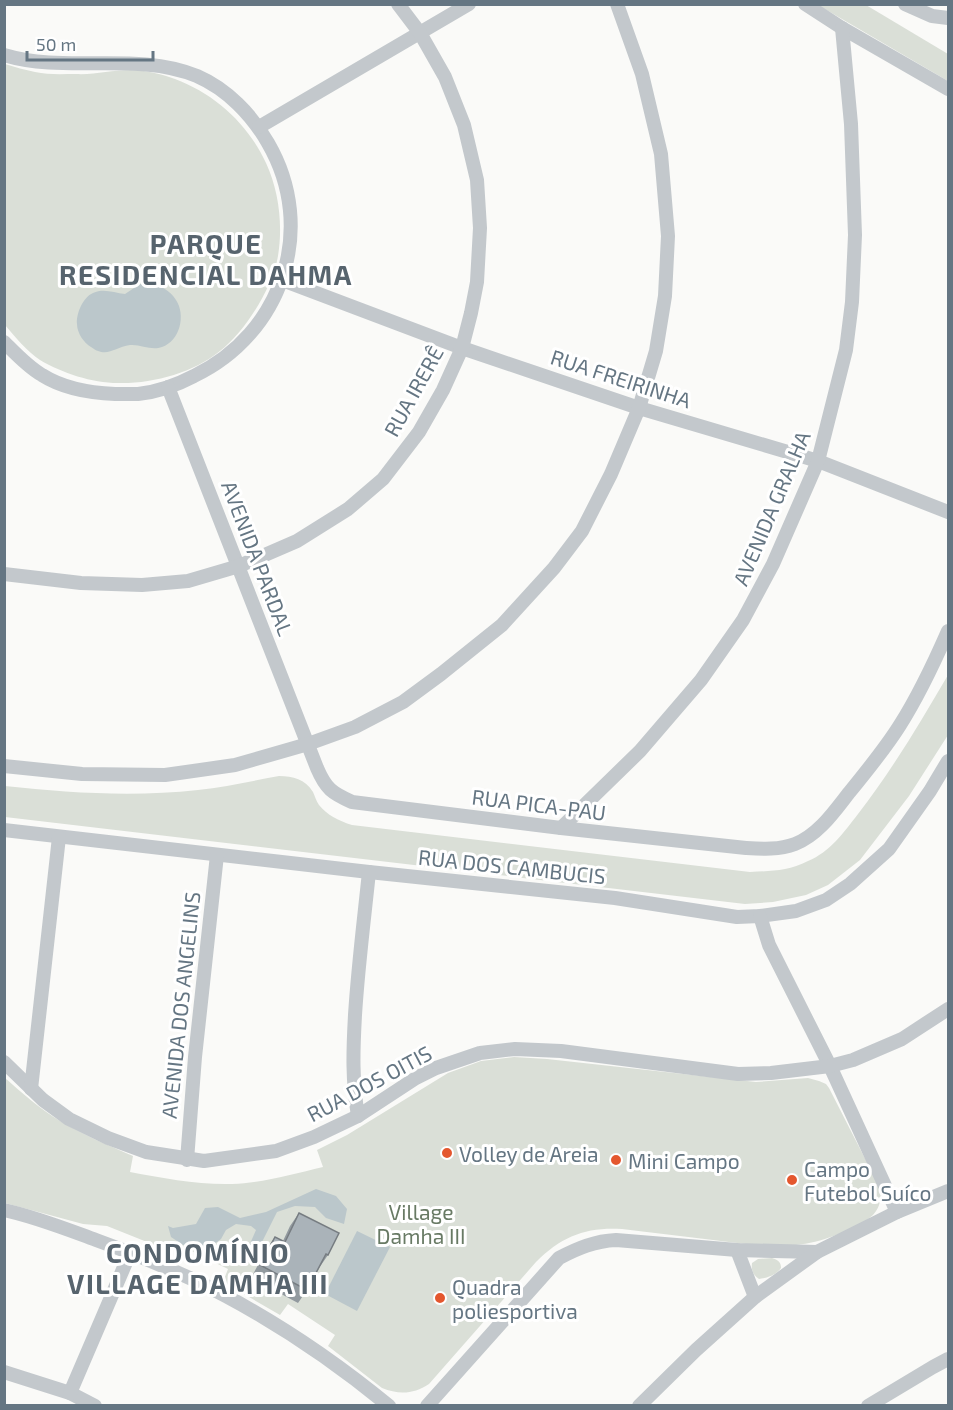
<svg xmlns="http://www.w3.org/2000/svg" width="953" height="1410" viewBox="0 0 953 1410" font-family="'Exo 2',sans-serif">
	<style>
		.green { fill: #dadfd7 }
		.water { fill: #bbc7cb }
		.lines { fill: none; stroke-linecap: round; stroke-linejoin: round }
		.minor { stroke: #c3c8cc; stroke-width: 14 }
		.wall { fill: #929a9f }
		.building { fill: #aab3b9; stroke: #777d82; stroke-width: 1.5 }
		.poi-dot { fill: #e4572e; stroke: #fff; stroke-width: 2 }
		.labels { text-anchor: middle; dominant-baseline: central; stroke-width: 6; stroke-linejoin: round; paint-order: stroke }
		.street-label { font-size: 21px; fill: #657683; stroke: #fff }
		.poi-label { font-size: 21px; fill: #657683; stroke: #fff; text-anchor: start }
		.park-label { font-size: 21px; fill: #687a64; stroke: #fff }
		.district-label { font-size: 27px; font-weight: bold; letter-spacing: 1.5px; fill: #57646e; stroke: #fff }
	</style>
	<rect width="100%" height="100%" fill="#fafaf8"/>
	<g class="green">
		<polygon points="818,5 866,5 948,54 948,81"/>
		<path d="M5 64C15 67 25 70 35 72 48 75 63 74 76 74 94 75 112 70 130 70 145 70 162 74 175 79 215 94 248 124 266 163 279 191 283 225 278 256 273 287 245 332 220 351 193 373 152 384 118 383 92 383 62 373 40 360 27 351 15 337 5 325Z"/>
		<path d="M948 675V735L909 796 860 860 828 885 806 895 773 902 745 904 5 817V786C68 793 134 797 198 790 225 787 252 781 279 776 293 776 305 779 313 792 315 796 316 801 319 805 327 815 339 821 352 825L750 872C772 871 788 871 808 861 830 852 844 832 858 814 892 770 920 723 948 675Z"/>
		<path d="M514 1057 547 1059 756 1082 808 1078 819 1081 826 1084 829 1088 880 1188C883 1209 873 1218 856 1226 804 1253 768 1247 713 1240 683 1236 652 1233 622 1229 586 1227 562 1236 536 1262L429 1384C414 1394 399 1395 382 1388L328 1346 335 1335 288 1304 280 1315 223 1282 228 1269 177 1244 172 1252 107 1226 83 1224 5 1203 4 1077C22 1093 40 1109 60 1121 83 1135 108 1145 133 1156L130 1172C163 1178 198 1185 232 1184 263 1183 293 1174 323 1167L317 1150 347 1135 448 1073 481 1061Z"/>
		<path d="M772 1258C778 1260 781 1262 781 1268 776 1275 767 1278 759 1279 753 1275 751 1270 752 1263L758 1259Z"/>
	</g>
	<g class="water">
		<path d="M150 282C160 286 170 290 176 300 186 315 180 341 162 347 151 351 141 344 130 345 114 347 107 359 91 347 84 343 77 333 77 324 76 314 83 297 93 293 104 288 114 293 125 294L140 284Z"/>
		<polygon points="316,1189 336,1196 347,1209 344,1224 326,1218 315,1207 295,1206 277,1212 259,1248 249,1246 256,1230 251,1226 236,1224 226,1230 221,1239 209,1248 183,1245 171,1237 168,1226 173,1228 196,1224 205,1208 218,1207 240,1218 266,1212"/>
		<polygon points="357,1231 390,1247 357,1311 325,1294"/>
	</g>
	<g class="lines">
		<g class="minor">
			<polyline points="805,4 842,28 948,89"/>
			<polyline points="905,4 932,16 948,18"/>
			<path d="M4 55C67 74 135 51 197 76 227 89 252 115 268 143 318 229 282 334 194 376 177 385 157 392 138 394 131 394 123 394 115 394 90 393 64 389 42 375 28 367 16 354 4 342"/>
			<polyline points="259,127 469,4"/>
			<polyline points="282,280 462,348 639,408 818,461 948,512"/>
			<path d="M168 387 317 768C326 789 332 793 352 802L561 828 746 848C763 849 779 850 795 844 818 835 834 812 848 794 866 772 885 749 900 725 919 695 934 663 948 631"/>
			<polyline points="4,574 81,583 142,585 188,581 239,566 297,541 348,509 383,479 419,432 443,390 462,348 471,313 477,282 480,228 477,180 464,125 445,77 420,33 398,4"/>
			<polyline points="4,766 82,774 165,775 235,765 308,744 355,727 403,702 441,674 502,625 554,568 582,531 611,474 639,408 656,351 665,296 668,236 661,154 642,74 617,4"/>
			<polyline points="561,828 640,751 701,680 743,620 773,564 818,461 846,350 852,302 855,235 851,124 842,28"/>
			<polyline points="4,830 369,872 615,898 737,917 760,916 796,911 826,900 850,884 889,849 930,791 948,761"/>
			<polyline points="760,916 769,945 830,1066 897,1212"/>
			<polyline points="4,1062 43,1100 69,1119 108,1138 146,1152 204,1161 276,1151 314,1137 358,1116 416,1078 436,1068 480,1053 515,1049 561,1051 738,1074 771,1073 830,1066 853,1060 902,1039 948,1009"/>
			<polyline points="31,1089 59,837"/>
			<path d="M358 1116C352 1080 353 1051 355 1015 358 967 364 920 369 872"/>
			<polyline points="187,1160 195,1057 217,855"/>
			<path d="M4 1210C36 1217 66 1229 96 1240 140 1256 185 1274 226 1296 284 1327 338 1364 389 1406"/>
			<polyline points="737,1250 755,1297"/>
			<polyline points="4,1372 70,1393 95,1406"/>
			<polyline points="70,1393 130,1253"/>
			<path d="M427 1406 559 1258C578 1248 595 1241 616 1240L737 1250 817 1252"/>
			<polyline points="639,1406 696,1350 755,1297 817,1252 897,1212 948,1191"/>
			<polyline points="868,1406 933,1367 948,1359"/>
		</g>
	</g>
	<polygon class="wall" points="299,1213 328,1255 319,1268 307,1290 298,1303 251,1278 266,1250 275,1237 283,1241 290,1226"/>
	<polygon class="building" points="299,1213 339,1233 328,1255 326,1254 307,1290 260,1265 275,1237 285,1242"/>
	<g class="poi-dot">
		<circle cx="447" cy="1153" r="6"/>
		<circle cx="616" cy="1160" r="6"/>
		<circle cx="792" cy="1180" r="6"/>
		<circle cx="440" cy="1298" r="6"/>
	</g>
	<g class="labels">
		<g class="street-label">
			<text transform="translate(621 378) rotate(18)">RUA FREIRINHA</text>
			<text transform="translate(413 391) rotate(-61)">RUA IRERÊ</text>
			<text transform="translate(771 508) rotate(-67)">AVENIDA GRALHA</text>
			<text transform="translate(258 558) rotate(69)">AVENIDA PARDAL</text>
			<text transform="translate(539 804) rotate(7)">RUA PICA-PAU</text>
			<text transform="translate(512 866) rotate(6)">RUA DOS CAMBUCIS</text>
			<text transform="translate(180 1005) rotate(-84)">AVENIDA DOS ANGELINS</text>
			<text transform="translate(369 1083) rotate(-28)">RUA DOS OITIS</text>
		</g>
		<g class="poi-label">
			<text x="459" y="1153">Volley de Areia</text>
			<text x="628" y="1160">Mini Campo</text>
			<text x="804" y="1168">Campo<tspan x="804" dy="24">Futebol Suíco</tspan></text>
			<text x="452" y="1286">Quadra<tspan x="452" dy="24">poliesportiva</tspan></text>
		</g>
		<g class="park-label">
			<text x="421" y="1211">Village<tspan x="421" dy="24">Damha III</tspan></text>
		</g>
		<g class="district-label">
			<text x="206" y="243">PARQUE<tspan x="206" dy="31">RESIDENCIAL DAHMA</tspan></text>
			<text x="198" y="1252">CONDOMÍNIO<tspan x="198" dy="31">VILLAGE DAMHA III</tspan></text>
		</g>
	</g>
	<rect width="953" height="1410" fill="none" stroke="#657683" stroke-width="12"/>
	<path d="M27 51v9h126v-9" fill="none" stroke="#657683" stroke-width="3"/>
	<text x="36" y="51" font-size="18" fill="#657683" stroke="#ffffff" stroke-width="4.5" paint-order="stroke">50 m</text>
</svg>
